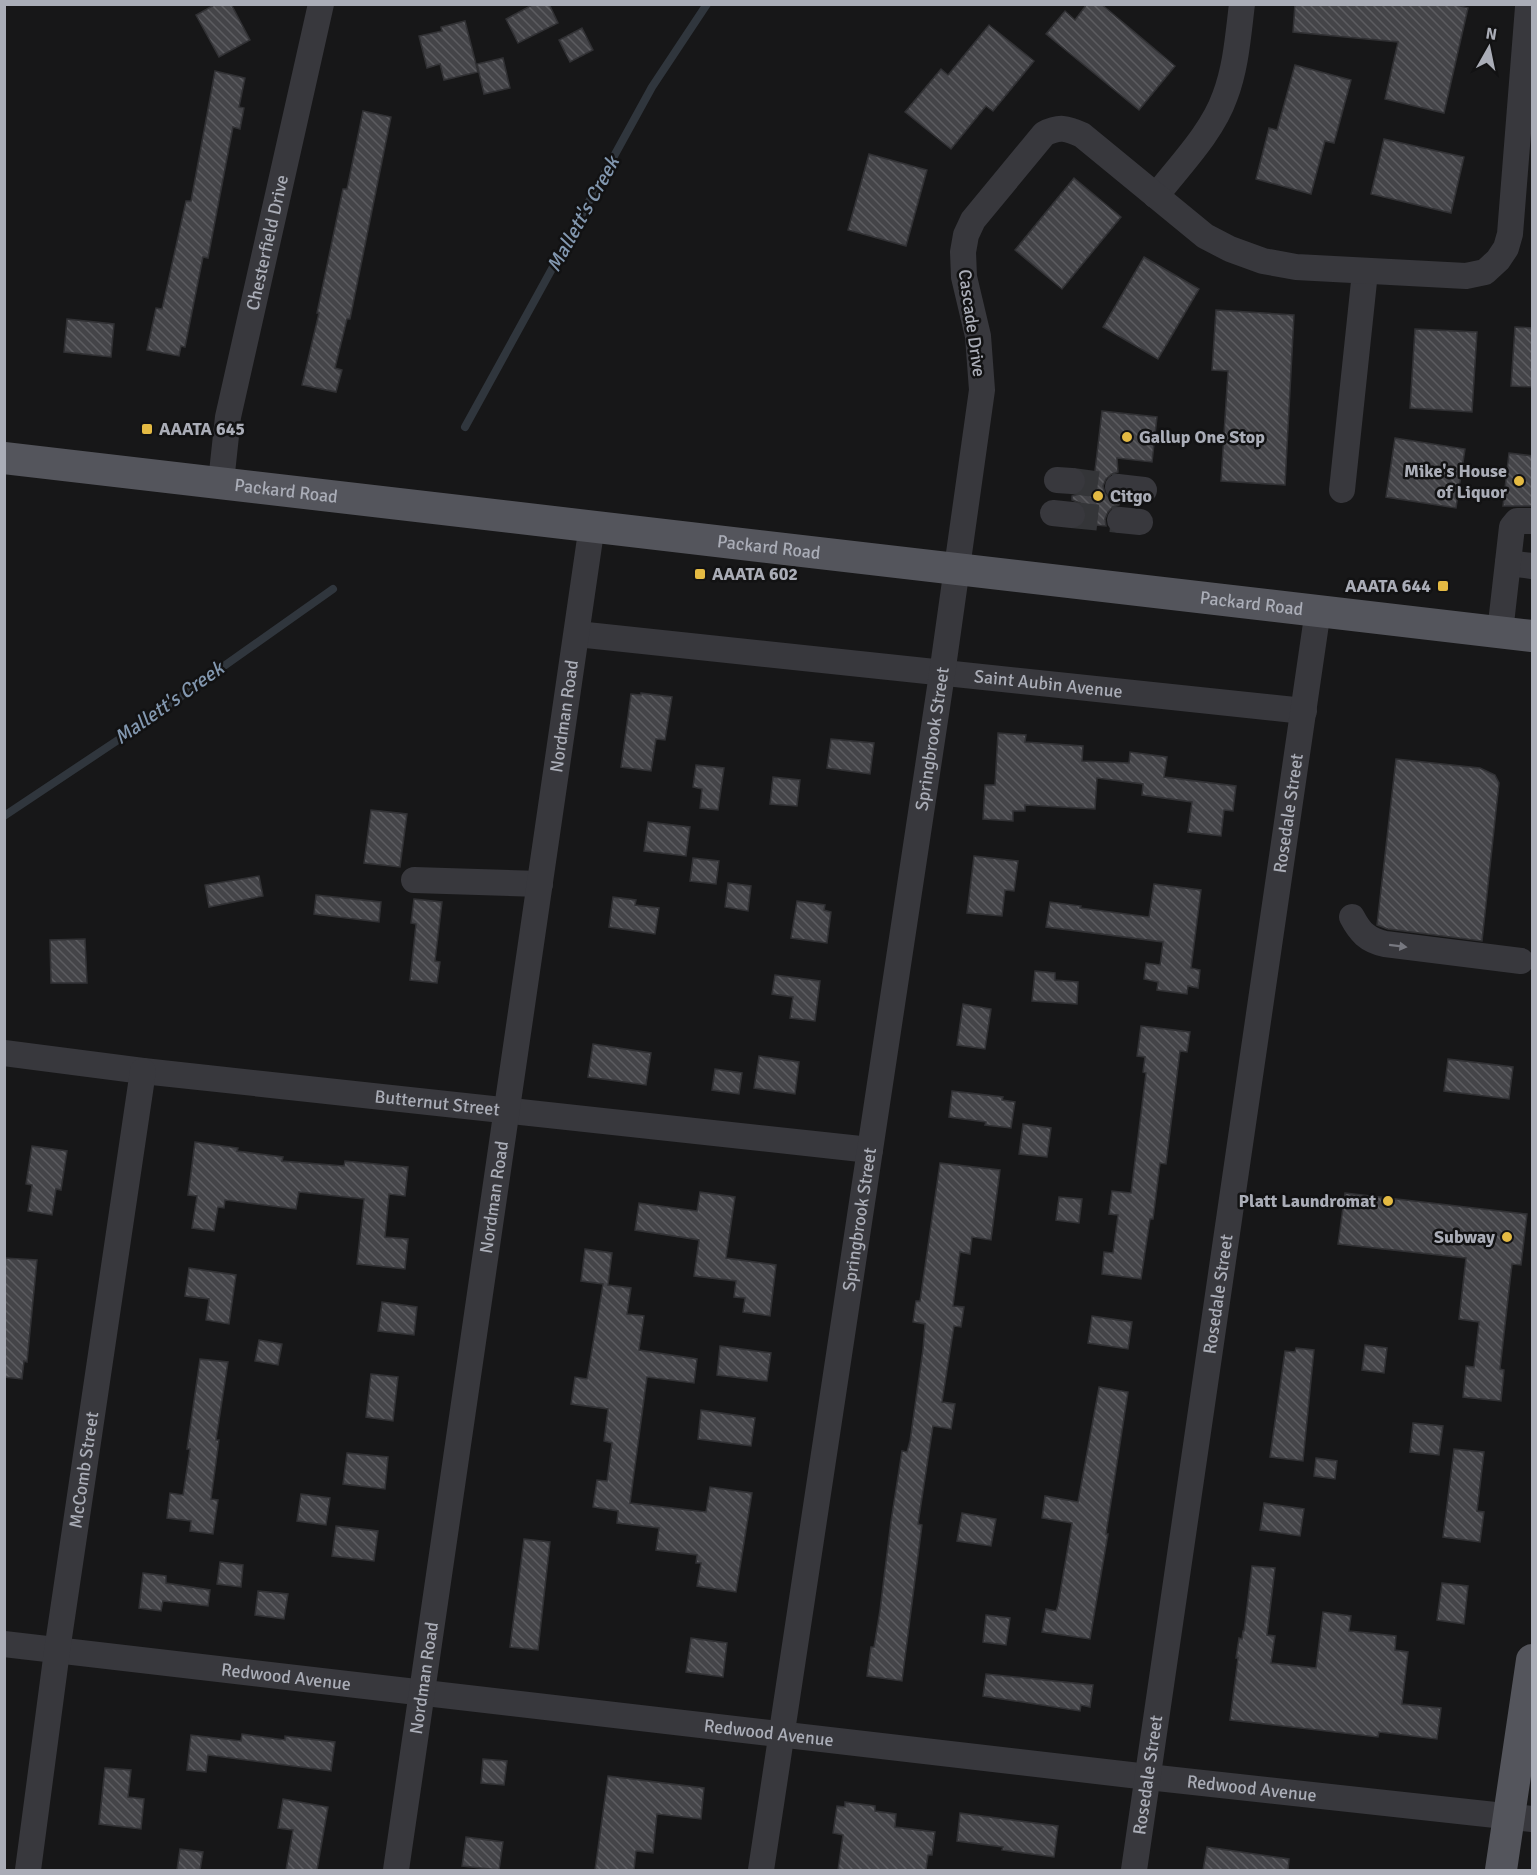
<svg xmlns="http://www.w3.org/2000/svg" width="1537" height="1875" viewBox="0 0 1537 1875" font-family="Signika,sans-serif">
	<style>
		.lines { fill: none; stroke-linecap: round; stroke-linejoin: round }
		.stream { stroke: #30363d; stroke-width: 8 }
		.building { fill: url(#building-back-hatch); stroke: #313134; stroke-width: 1.5 }
		.minor-tunnel { stroke: #343538; stroke-width: 26; stroke-dasharray: 26 13; stroke-linecap: butt }
		.minor { stroke: #38383d; stroke-width: 26 }
		.major { stroke: #54555c; stroke-width: 32 }
		.oneway { fill: #777880 }
		.poi-dot { fill: #e4ba43; stroke: #121213; stroke-width: 2 }
		.labels { text-anchor: middle; dominant-baseline: central; stroke-width: 5; stroke-linejoin: round; paint-order: stroke }
		.street-label { font-size: 18px; fill: #aaadb7; stroke: #121213 }
		.poi-label { font-size: 18px; font-weight: bold; fill: #aaadb7; stroke: #121213; text-anchor: start }
		.water-label { font-size: 20px; font-style: italic; fill: #8398b0; stroke: #121213 }
	</style>
	<defs>
		<pattern id="building-back-hatch" width="6" height="6" patternUnits="userSpaceOnUse" patternTransform="scale(1.5)"><rect width="6" height="6" fill="#444448"/><path d="M-1 5l2 2M0 0l6 6M5-1l2 2" fill="none" stroke="#5c5c60"/></pattern>
	</defs>
	<rect width="100%" height="100%" fill="#171718"/>
	<g class="lines">
		<g class="stream">
			<polyline points="465,427 652,87 707,4"/>
			<polyline points="4,816 142,724 333,589"/>
		</g>
	</g>
	<g class="building">
		<polygon points="216,4 231,4 250,40 219,57 196,15"/>
		<polygon points="534,4 549,4 558,23 518,43 506,19"/>
		<polygon points="1087,4 1101,4 1175,66 1139,110 1046,34 1065,11 1075,20"/>
		<polygon points="1295,4 1453,4 1468,8 1444,113 1385,99 1398,42 1293,32"/>
		<polygon points="465,21 478,72 444,80 440,64 427,68 419,36 442,31 441,27"/>
		<polygon points="989,25 1034,61 993,111 986,106 951,149 905,112 941,69 948,75"/>
		<polygon points="582,28 593,50 570,62 559,40"/>
		<polygon points="503,58 510,88 484,94 477,64"/>
		<polygon points="1295,65 1351,80 1334,143 1325,141 1311,194 1256,179 1269,128 1277,130"/>
		<polygon points="215,71 245,78 239,107 244,108 240,129 233,127 208,258 203,257 185,347 181,346 179,356 147,350 156,308 162,309 186,201 191,201"/>
		<polygon points="363,111 391,117 350,319 347,319 335,368 342,370 336,392 302,385 319,313 317,313 343,189 347,189"/>
		<polygon points="1384,139 1464,157 1451,213 1371,194"/>
		<polygon points="869,154 927,170 906,246 848,230"/>
		<polygon points="1074,178 1121,217 1062,289 1015,250"/>
		<polygon points="1144,257 1199,289 1158,359 1103,327"/>
		<polygon points="1216,310 1294,315 1285,485 1221,481 1228,371 1212,370"/>
		<polygon points="67,319 114,324 111,357 64,352"/>
		<polygon points="1515,327 1533,328 1533,387 1511,386"/>
		<polygon points="1415,329 1477,332 1472,412 1410,408"/>
		<polygon points="1102,411 1157,417 1152,462 1117,458 1118,472 1112,474 1106,479 1103,486 1105,493 1110,499 1119,502 1119,505 1113,507 1108,512 1105,519 1106,526 1084,524 1087,516 1085,508 1080,503 1072,500 1072,496 1079,494 1085,489 1086,478 1094,479"/>
		<polygon points="1395,438 1465,449 1456,508 1386,497"/>
		<polygon points="1509,453 1533,456 1533,506 1503,506"/>
		<polygon points="641,693 672,697 665,740 656,739 651,771 621,767 631,694 641,695"/>
		<polygon points="998,733 1026,735 1025,742 1083,746 1082,761 1129,763 1130,752 1167,757 1164,777 1236,786 1233,811 1224,810 1221,836 1188,832 1192,802 1142,795 1143,784 1097,778 1095,809 1025,805 1025,811 1013,811 1013,821 983,819 985,785 995,785"/>
		<polygon points="831,739 874,743 870,774 827,768"/>
		<polygon points="1396,759 1480,768 1495,775 1499,783 1482,941 1388,929 1377,925"/>
		<polygon points="696,765 724,768 718,810 700,808 702,789 693,787"/>
		<polygon points="773,777 800,780 797,806 770,804"/>
		<polygon points="371,810 407,814 400,867 364,863"/>
		<polygon points="648,822 690,827 686,856 644,851"/>
		<polygon points="974,856 1018,861 1014,891 1005,890 1002,916 967,913"/>
		<polygon points="693,858 719,861 716,884 690,881"/>
		<polygon points="259,876 263,896 209,907 205,885"/>
		<polygon points="728,883 751,886 748,911 725,907"/>
		<polygon points="1154,884 1201,890 1191,968 1200,970 1198,988 1188,986 1187,994 1157,990 1158,982 1144,979 1146,963 1160,965 1163,942 1046,927 1050,902 1081,906 1080,908 1149,917"/>
		<polygon points="316,895 381,902 379,922 314,914"/>
		<polygon points="613,897 636,900 635,905 659,908 655,934 609,927"/>
		<polygon points="414,899 442,902 435,961 440,962 437,983 410,980 416,924 411,923"/>
		<polygon points="797,901 825,905 824,910 831,912 827,943 791,938"/>
		<polygon points="85,939 87,983 51,983 50,940"/>
		<polygon points="1035,971 1055,973 1055,980 1078,982 1077,1004 1032,1001"/>
		<polygon points="775,975 820,981 815,1021 790,1018 793,997 772,994"/>
		<polygon points="963,1004 991,1009 985,1049 957,1045"/>
		<polygon points="1141,1026 1190,1032 1187,1052 1180,1051 1166,1164 1160,1163 1153,1219 1150,1219 1141,1279 1102,1274 1104,1252 1113,1253 1118,1215 1109,1214 1112,1191 1131,1193 1146,1073 1143,1072 1145,1057 1137,1056"/>
		<polygon points="593,1044 651,1053 646,1085 588,1077"/>
		<polygon points="759,1056 799,1062 795,1094 754,1088"/>
		<polygon points="1448,1059 1513,1067 1509,1099 1444,1091"/>
		<polygon points="715,1069 742,1073 739,1094 712,1090"/>
		<polygon points="952,1091 1003,1097 1002,1100 1015,1102 1011,1128 985,1125 986,1122 949,1117"/>
		<polygon points="1023,1124 1051,1128 1047,1157 1019,1154"/>
		<polygon points="195,1142 238,1148 237,1151 283,1157 282,1161 344,1166 345,1161 408,1167 405,1196 389,1194 385,1237 408,1239 405,1269 357,1264 364,1199 299,1192 296,1209 225,1200 224,1208 218,1207 214,1231 192,1228 197,1196 188,1195"/>
		<polygon points="32,1146 67,1151 61,1190 56,1189 52,1215 28,1211 32,1185 26,1184"/>
		<polygon points="940,1163 1000,1170 991,1240 972,1237 970,1254 960,1252 953,1306 964,1307 961,1327 954,1326 942,1402 955,1404 951,1429 933,1426 918,1524 922,1525 902,1681 867,1676 871,1647 874,1647 880,1610 891,1521 902,1451 907,1452 910,1441 923,1349 925,1324 913,1322 916,1301 920,1301"/>
		<polygon points="700,1192 735,1197 726,1258 776,1265 770,1316 743,1312 745,1298 734,1297 736,1281 694,1276 699,1240 635,1230 639,1203 697,1211"/>
		<polygon points="1345,1193 1527,1214 1521,1265 1512,1264 1500,1369 1504,1370 1501,1401 1463,1397 1466,1366 1474,1367 1479,1322 1459,1319 1466,1258 1338,1244"/>
		<polygon points="1059,1197 1082,1199 1079,1223 1056,1220"/>
		<polygon points="585,1249 612,1253 608,1285 631,1288 627,1314 644,1316 639,1350 697,1359 694,1383 647,1377 630,1503 706,1512 710,1487 752,1493 736,1592 697,1586 701,1563 696,1563 697,1555 656,1550 659,1528 617,1523 618,1511 593,1507 597,1480 607,1481 612,1443 604,1441 608,1409 571,1404 575,1377 587,1379 603,1284 581,1281"/>
		<polygon points="4,1258 37,1260 27,1362 24,1361 22,1379 4,1377"/>
		<polygon points="189,1268 236,1275 229,1324 206,1320 209,1299 185,1296"/>
		<polygon points="382,1302 417,1307 414,1335 378,1331"/>
		<polygon points="1092,1316 1132,1322 1128,1349 1088,1343"/>
		<polygon points="259,1340 282,1344 278,1365 255,1361"/>
		<polygon points="1365,1345 1387,1348 1384,1373 1362,1370"/>
		<polygon points="720,1346 771,1353 767,1381 717,1375"/>
		<polygon points="1296,1348 1314,1350 1303,1461 1270,1457 1285,1351 1295,1352"/>
		<polygon points="200,1359 228,1362 216,1440 219,1440 211,1499 218,1500 213,1534 190,1531 191,1521 167,1518 170,1493 183,1495 190,1449 187,1449"/>
		<polygon points="371,1374 398,1377 393,1421 366,1417"/>
		<polygon points="1099,1387 1128,1392 1106,1534 1108,1534 1090,1639 1042,1632 1046,1609 1056,1611 1058,1605 1072,1523 1042,1518 1045,1496 1078,1502"/>
		<polygon points="701,1410 755,1418 751,1446 698,1439"/>
		<polygon points="1413,1423 1443,1426 1439,1455 1410,1452"/>
		<polygon points="1454,1449 1484,1452 1477,1511 1484,1512 1480,1542 1443,1537"/>
		<polygon points="347,1453 388,1457 385,1489 343,1484"/>
		<polygon points="1316,1458 1337,1461 1335,1479 1314,1476"/>
		<polygon points="301,1494 330,1498 326,1525 297,1521"/>
		<polygon points="1264,1503 1304,1509 1300,1536 1260,1530"/>
		<polygon points="962,1513 996,1519 991,1546 957,1541"/>
		<polygon points="336,1526 378,1531 374,1561 332,1556"/>
		<polygon points="524,1539 550,1542 538,1650 510,1647"/>
		<polygon points="220,1562 243,1565 241,1587 217,1584"/>
		<polygon points="1252,1566 1275,1568 1267,1635 1275,1636 1271,1663 1316,1668 1323,1612 1351,1616 1349,1631 1396,1636 1395,1650 1408,1652 1402,1704 1441,1708 1437,1739 1379,1732 1378,1737 1230,1720 1238,1658 1236,1658 1239,1638 1242,1639 1243,1631 1244,1631"/>
		<polygon points="143,1573 166,1576 166,1583 210,1590 208,1606 163,1601 161,1611 139,1608"/>
		<polygon points="1442,1583 1468,1586 1464,1624 1437,1620"/>
		<polygon points="258,1591 288,1594 284,1619 255,1615"/>
		<polygon points="986,1615 1010,1618 1006,1645 983,1642"/>
		<polygon points="691,1638 727,1643 723,1677 686,1672"/>
		<polygon points="986,1674 1093,1685 1090,1707 1081,1705 1080,1711 983,1696"/>
		<polygon points="242,1734 285,1740 285,1736 335,1742 331,1771 208,1755 206,1772 187,1770 191,1735 241,1741"/>
		<polygon points="483,1759 507,1761 504,1785 481,1783"/>
		<polygon points="105,1768 131,1770 128,1797 144,1799 141,1829 99,1824"/>
		<polygon points="608,1776 704,1788 701,1819 657,1814 653,1853 636,1851 634,1870 595,1870"/>
		<polygon points="283,1799 328,1807 317,1870 286,1870 293,1830 278,1828"/>
		<polygon points="845,1802 875,1806 875,1811 896,1814 895,1827 935,1832 932,1855 928,1855 926,1870 838,1870 843,1835 833,1833 837,1806 845,1807"/>
		<polygon points="960,1813 1058,1826 1054,1857 1002,1850 1003,1847 957,1841"/>
		<polygon points="466,1837 503,1842 499,1870 462,1866"/>
		<polygon points="1207,1847 1289,1859 1288,1870 1203,1870"/>
		<polygon points="180,1849 203,1852 200,1870 177,1870"/>
	</g>
	<g class="lines">
		<g class="minor-tunnel">
			<polyline points="1072,481 1118,487"/>
			<polyline points="1072,515 1120,520"/>
		</g>
		<g class="minor">
			<path d="M1156 196C1180 165 1212 133 1225 96 1236 67 1238 36 1242 4"/>
			<polyline points="1057,480 1072,481"/>
			<path id="s1" d="M221 482 228 417 321 4"/>
			<polyline points="1118,487 1144,490"/>
			<polyline points="1342,490 1365,272"/>
			<polyline points="1053,513 1072,515"/>
			<polyline points="1120,520 1140,522"/>
			<polyline points="1508,563 1532,566"/>
			<polyline points="1500,632 1512,527 1517,521 1532,521"/>
			<path id="s2" d="M577 634 1304 711"/>
			<polyline points="414,880 540,884"/>
			<path d="M1352 917C1360 932 1367 940 1385 944L1521 961"/>
			<path id="s3" d="M4 1053 143 1071 870 1150"/>
			<path id="s4" d="M4 1644 1148 1777 1532 1819"/>
			<path id="s5" d="M28 1870 57 1651 143 1071"/>
			<path id="s6" d="M396 1870 592 525"/>
			<path id="s7" d="M761 1870 942 674 982 390 978 336 964 277 963 252 966 235 973 220 1044 134C1059 126 1067 128 1082 135L1205 236 1230 249 1263 261 1296 267 1466 276 1485 272 1498 260 1506 248 1510 234 1528 7"/>
			<path id="s8" d="M1134 1870 1318 610"/>
		</g>
		<g class="major">
			<path id="s9" d="M4 458 1532 636"/>
			<polyline points="1501,1870 1532,1660"/>
		</g>
	</g>
	<defs><path id="oneway-solid" d="M-6-.8H1V-3.2L6.5 0L1 3.2V.8H-6Z" transform="scale(1.5)"/></defs>
	<use class="oneway" href="#oneway-solid" transform="translate(1398 946) rotate(7)"/>
	<g class="poi-dot">
		<rect x="141" y="423" width="12" height="12" rx="3"/>
		<circle cx="1127" cy="437" r="6"/>
		<circle cx="1519" cy="481" r="6"/>
		<circle cx="1098" cy="496" r="6"/>
		<rect x="694" y="568" width="12" height="12" rx="3"/>
		<rect x="1437" y="580" width="12" height="12" rx="3"/>
		<circle cx="1388" cy="1201" r="6"/>
		<circle cx="1507" cy="1237" r="6"/>
	</g>
	<g class="labels">
		<g class="street-label">
			<text stroke="none"><textPath href="#s1" startOffset="244">Chesterfield Drive</textPath></text>
			<text transform="translate(972 323) rotate(82)">Cascade Drive</text>
			<text stroke="none"><textPath href="#s9" startOffset="284">Packard Road</textPath></text>
			<text stroke="none"><textPath href="#s9" startOffset="770">Packard Road</textPath></text>
			<text stroke="none"><textPath href="#s9" startOffset="1256">Packard Road</textPath></text>
			<text stroke="none"><textPath href="#s2" startOffset="474">Saint Aubin Avenue</textPath></text>
			<text stroke="none"><textPath href="#s6" startOffset="1166">Nordman Road</textPath></text>
			<text stroke="none"><textPath href="#s7" startOffset="1144">Springbrook Street</textPath></text>
			<text stroke="none"><textPath href="#s8" startOffset="1068">Rosedale Street</textPath></text>
			<text stroke="none"><textPath href="#s3" startOffset="436">Butternut Street</textPath></text>
			<text stroke="none"><textPath href="#s6" startOffset="680">Nordman Road</textPath></text>
			<text stroke="none"><textPath href="#s7" startOffset="658">Springbrook Street</textPath></text>
			<text stroke="none"><textPath href="#s8" startOffset="582">Rosedale Street</textPath></text>
			<text stroke="none"><textPath href="#s5" startOffset="404">McComb Street</textPath></text>
			<text stroke="none"><textPath href="#s4" startOffset="284">Redwood Avenue</textPath></text>
			<text stroke="none"><textPath href="#s6" startOffset="194">Nordman Road</textPath></text>
			<text stroke="none"><textPath href="#s4" startOffset="770">Redwood Avenue</textPath></text>
			<text stroke="none"><textPath href="#s8" startOffset="96">Rosedale Street</textPath></text>
			<text stroke="none"><textPath href="#s4" startOffset="1256">Redwood Avenue</textPath></text>
		</g>
		<g class="poi-label">
			<text x="159" y="429">AAATA 645</text>
			<text x="1139" y="437">Gallup One Stop</text>
			<text x="1507" y="471" text-anchor="end">Mike's House<tspan x="1507" dy="21">of Liquor</tspan></text>
			<text x="1110" y="496">Citgo</text>
			<text x="712" y="574">AAATA 602</text>
			<text x="1431" y="586" text-anchor="end">AAATA 644</text>
			<text x="1376" y="1201" text-anchor="end">Platt Laundromat</text>
			<text x="1495" y="1237" text-anchor="end">Subway</text>
		</g>
		<g class="water-label">
			<text transform="translate(583 214) rotate(-61)">Mallett's Creek</text>
			<text transform="translate(169 703) rotate(-35)">Mallett's Creek</text>
		</g>
	</g>
	<rect width="1537" height="1875" fill="none" stroke="#aaadb7" stroke-width="12"/>
	<g transform="translate(1489 48) rotate(9)" stroke="#121213" stroke-width="4.5" paint-order="stroke">
	<path d="M0-4.5L10 22L0 15L-10 22Z" fill="#aaadb7"/>
	<text y="-9" font-size="16" font-weight="bold" text-anchor="middle" fill="#aaadb7">N</text>
	</g>
</svg>
